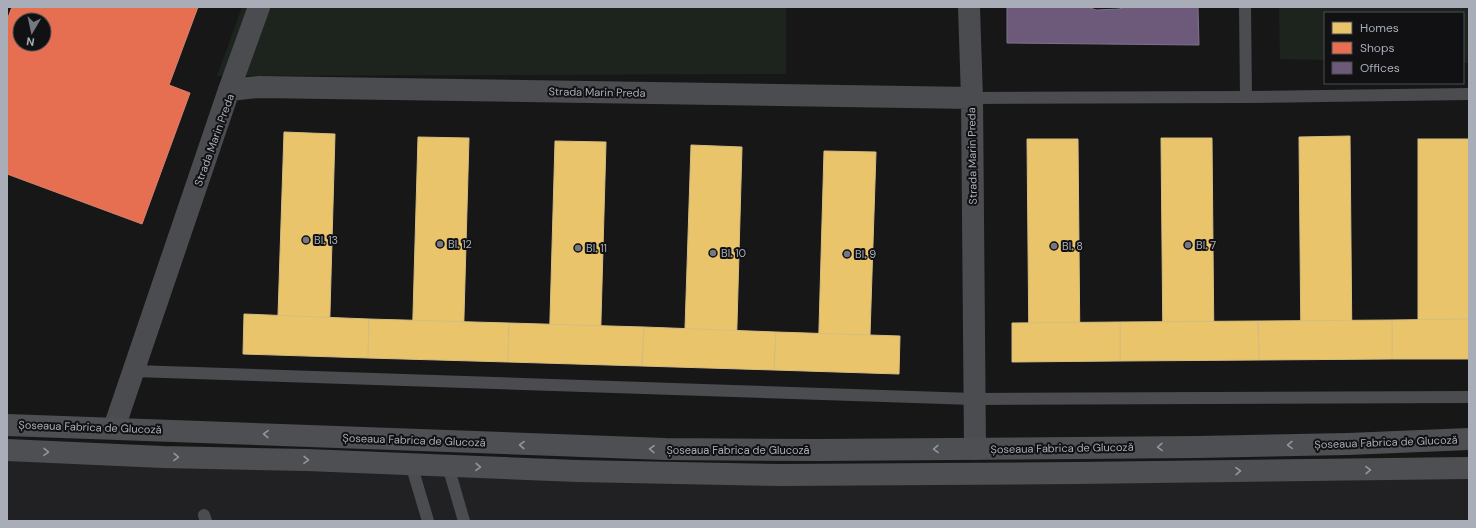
<svg xmlns="http://www.w3.org/2000/svg" width="1476" height="528" viewBox="0 0 1476 528" font-family="'DM Sans',sans-serif">
	<style>
		.built { fill: #212123 }
		.green { fill: #1d241e }
		.homes { fill: #e9c46a; stroke: #d6bd81 }
		.shops { fill: #e76f51; stroke: #d48270; fill-rule: evenodd }
		.offices { fill: #6d597a; stroke: #7f728d }
		.lines { fill: none; stroke-linecap: round; stroke-linejoin: round }
		.lane { stroke: #4b4c50; stroke-width: 12 }
		.street { stroke: #4b4c50; stroke-width: 22 }
		.primary { stroke: #4d4f52; stroke-width: 22 }
		.oneway { stroke: #91969e }
		.poi-dot { fill: #757880; stroke: #111113; stroke-width: 1.5 }
		.labels { text-anchor: middle; dominant-baseline: central; stroke-width: 4; stroke-linejoin: round; paint-order: stroke }
		.street-label { font-size: 11px; fill: #a8adb8; stroke: #111113 }
		.poi-label { font-size: 11px; fill: #a8adb8; stroke: #111113; text-anchor: start }
	</style>
	<rect width="100%" height="100%" fill="#171717"/>
	<polygon class="built" points="7,444 706,465 1062,463 1469,457 1469,521 7,521"/>
	<g class="green">
		<polygon points="242,7 786,7 786,74 217,76"/>
		<polygon points="1279,7 1469,7 1469,63 1463,63 1463,13 1325,13 1325,60 1280,59"/>
	</g>
	<g class="homes">
		<polygon points="284,132 335,134 329,348 277,346"/>
		<polygon points="1350,136 1352,350 1301,350 1299,137"/>
		<polygon points="418,137 469,138 463,352 412,350"/>
		<polygon points="1161,138 1212,138 1214,351 1163,351"/>
		<polygon points="1027,139 1078,139 1080,353 1029,353"/>
		<rect x="1418" y="139" width="51" height="207"/>
		<polygon points="555,141 606,142 600,356 549,354"/>
		<polygon points="691,145 742,147 736,360 684,359"/>
		<polygon points="824,151 876,152 869,366 818,364"/>
		<polygon points="244,314 369,319 368,358 243,354"/>
		<polygon points="369,319 509,323 508,362 368,358"/>
		<polygon points="1469,319 1469,359 1392,359 1392,320"/>
		<polygon points="1392,320 1392,359 1259,360 1258,321"/>
		<polygon points="1258,321 1259,360 1120,361 1120,322"/>
		<polygon points="1120,322 1120,361 1012,362 1012,323"/>
		<polygon points="509,323 644,327 642,366 508,362"/>
		<polygon points="644,327 776,332 774,370 642,366"/>
		<polygon points="776,332 900,336 899,374 774,370"/>
	</g>
	<path class="shops" d="M12 7H198L169 85 190 93 142 224 7 174V20ZM20 20H44V44H20Z"/>
	<polygon class="offices" points="1007,7 1088,7 1096,10 1119,9 1125,7 1198,7 1199,45 1007,43"/>
	<g class="lines">
		<g class="lane">
			<polyline points="1245,7 1246,97"/>
			<polyline points="972,98 1246,97 1469,94"/>
			<polyline points="134,371 974,399 1469,397"/>
			<polyline points="411,464 428,521"/>
			<polyline points="448,466 464,521"/>
			<polyline points="204,515 206,521"/>
		</g>
		<g class="street">
			<polyline points="969,7 972,98"/>
			<polyline points="229,90 259,7"/>
			<polyline points="114,428 229,90 259,87 972,98 975,449"/>
		</g>
		<g class="primary">
			<polyline points="7,425 665,449 818,450 1197,447 1348,444 1469,439"/>
			<polyline points="7,450 163,457 307,460 577,471 781,475 1076,473 1469,468"/>
		</g>
	</g>
	<defs><path id="oneway-chevron" d="M-2-3.5L2.5 0L-2 3.5" fill="none" stroke-width="1.6" stroke-linecap="round" stroke-linejoin="round"/></defs>
	<g class="oneway">
		<use href="#oneway-chevron" transform="translate(266 434) rotate(-178)"/>
		<use href="#oneway-chevron" transform="translate(522 445) rotate(-178)"/>
		<use href="#oneway-chevron" transform="translate(1290 445) rotate(179)"/>
		<use href="#oneway-chevron" transform="translate(1160 447) rotate(179)"/>
		<use href="#oneway-chevron" transform="translate(652 449) rotate(-178)"/>
		<use href="#oneway-chevron" transform="translate(936 449) rotate(179)"/>
		<use href="#oneway-chevron" transform="translate(46 452) rotate(2)"/>
		<use href="#oneway-chevron" transform="translate(176 457) rotate(1)"/>
		<use href="#oneway-chevron" transform="translate(306 460) rotate(2)"/>
		<use href="#oneway-chevron" transform="translate(478 467) rotate(2)"/>
		<use href="#oneway-chevron" transform="translate(1368 470) rotate(-1)"/>
		<use href="#oneway-chevron" transform="translate(1238 471) rotate(-1)"/>
	</g>
	<g class="poi-dot">
		<circle cx="306" cy="240" r="4"/>
		<circle cx="440" cy="244" r="4"/>
		<circle cx="1188" cy="245" r="4"/>
		<circle cx="1054" cy="246" r="4"/>
		<circle cx="578" cy="248" r="4"/>
		<circle cx="713" cy="253" r="4"/>
		<circle cx="847" cy="254" r="4"/>
	</g>
	<g class="labels">
		<g class="street-label">
			<text transform="translate(597 92) rotate(1)">Strada Marin Preda</text>
			<text transform="translate(214 140) rotate(-70)">Strada Marin Preda</text>
			<text transform="translate(972 156) rotate(-91)">Strada Marin Preda</text>
			<text transform="translate(90 427) rotate(2)">Șoseaua Fabrica de Glucoză</text>
			<text transform="translate(414 440) rotate(2)">Șoseaua Fabrica de Glucoză</text>
			<text transform="translate(1386 442) rotate(-2)">Șoseaua Fabrica de Glucoză</text>
			<text transform="translate(1062 448) rotate(-1)">Șoseaua Fabrica de Glucoză</text>
			<text x="738" y="450">Șoseaua Fabrica de Glucoză</text>
		</g>
		<g class="poi-label">
			<text x="314" y="240">Bl. 13</text>
			<text x="448" y="244">Bl. 12</text>
			<text x="1196" y="245">Bl. 7</text>
			<text x="1062" y="246">Bl. 8</text>
			<text x="586" y="248">Bl. 11</text>
			<text x="721" y="253">Bl. 10</text>
			<text x="855" y="254">Bl. 9</text>
		</g>
	</g>
	<rect width="1476" height="528" fill="none" stroke="#a8adb8" stroke-width="16"/>
	<rect x="1324" y="12" width="140" height="72" fill="#111113" stroke="#4d4f55"/>
	<rect x="1332" y="22" width="20" height="12" fill="#e9c46a" stroke="#4d4f55"/>
	<text x="1360" y="32" font-size="12" fill="#a8adb8">Homes</text>
	<rect x="1332" y="42" width="20" height="12" fill="#e76f51" stroke="#4d4f55"/>
	<text x="1360" y="52" font-size="12" fill="#a8adb8">Shops</text>
	<rect x="1332" y="62" width="20" height="12" fill="#6d597a" stroke="#4d4f55"/>
	<text x="1360" y="72" font-size="12" fill="#a8adb8">Offices</text>
	<g transform="translate(32 32) rotate(189)"><circle r="19" fill="#111113" stroke="#4d4f55"/>
	<path d="M0-3L7 15L0 10L-7 15Z" fill="#757880"/>
	<text y="-6" font-size="11" font-weight="bold" text-anchor="middle" fill="#a8adb8">N</text>
	</g>
</svg>
